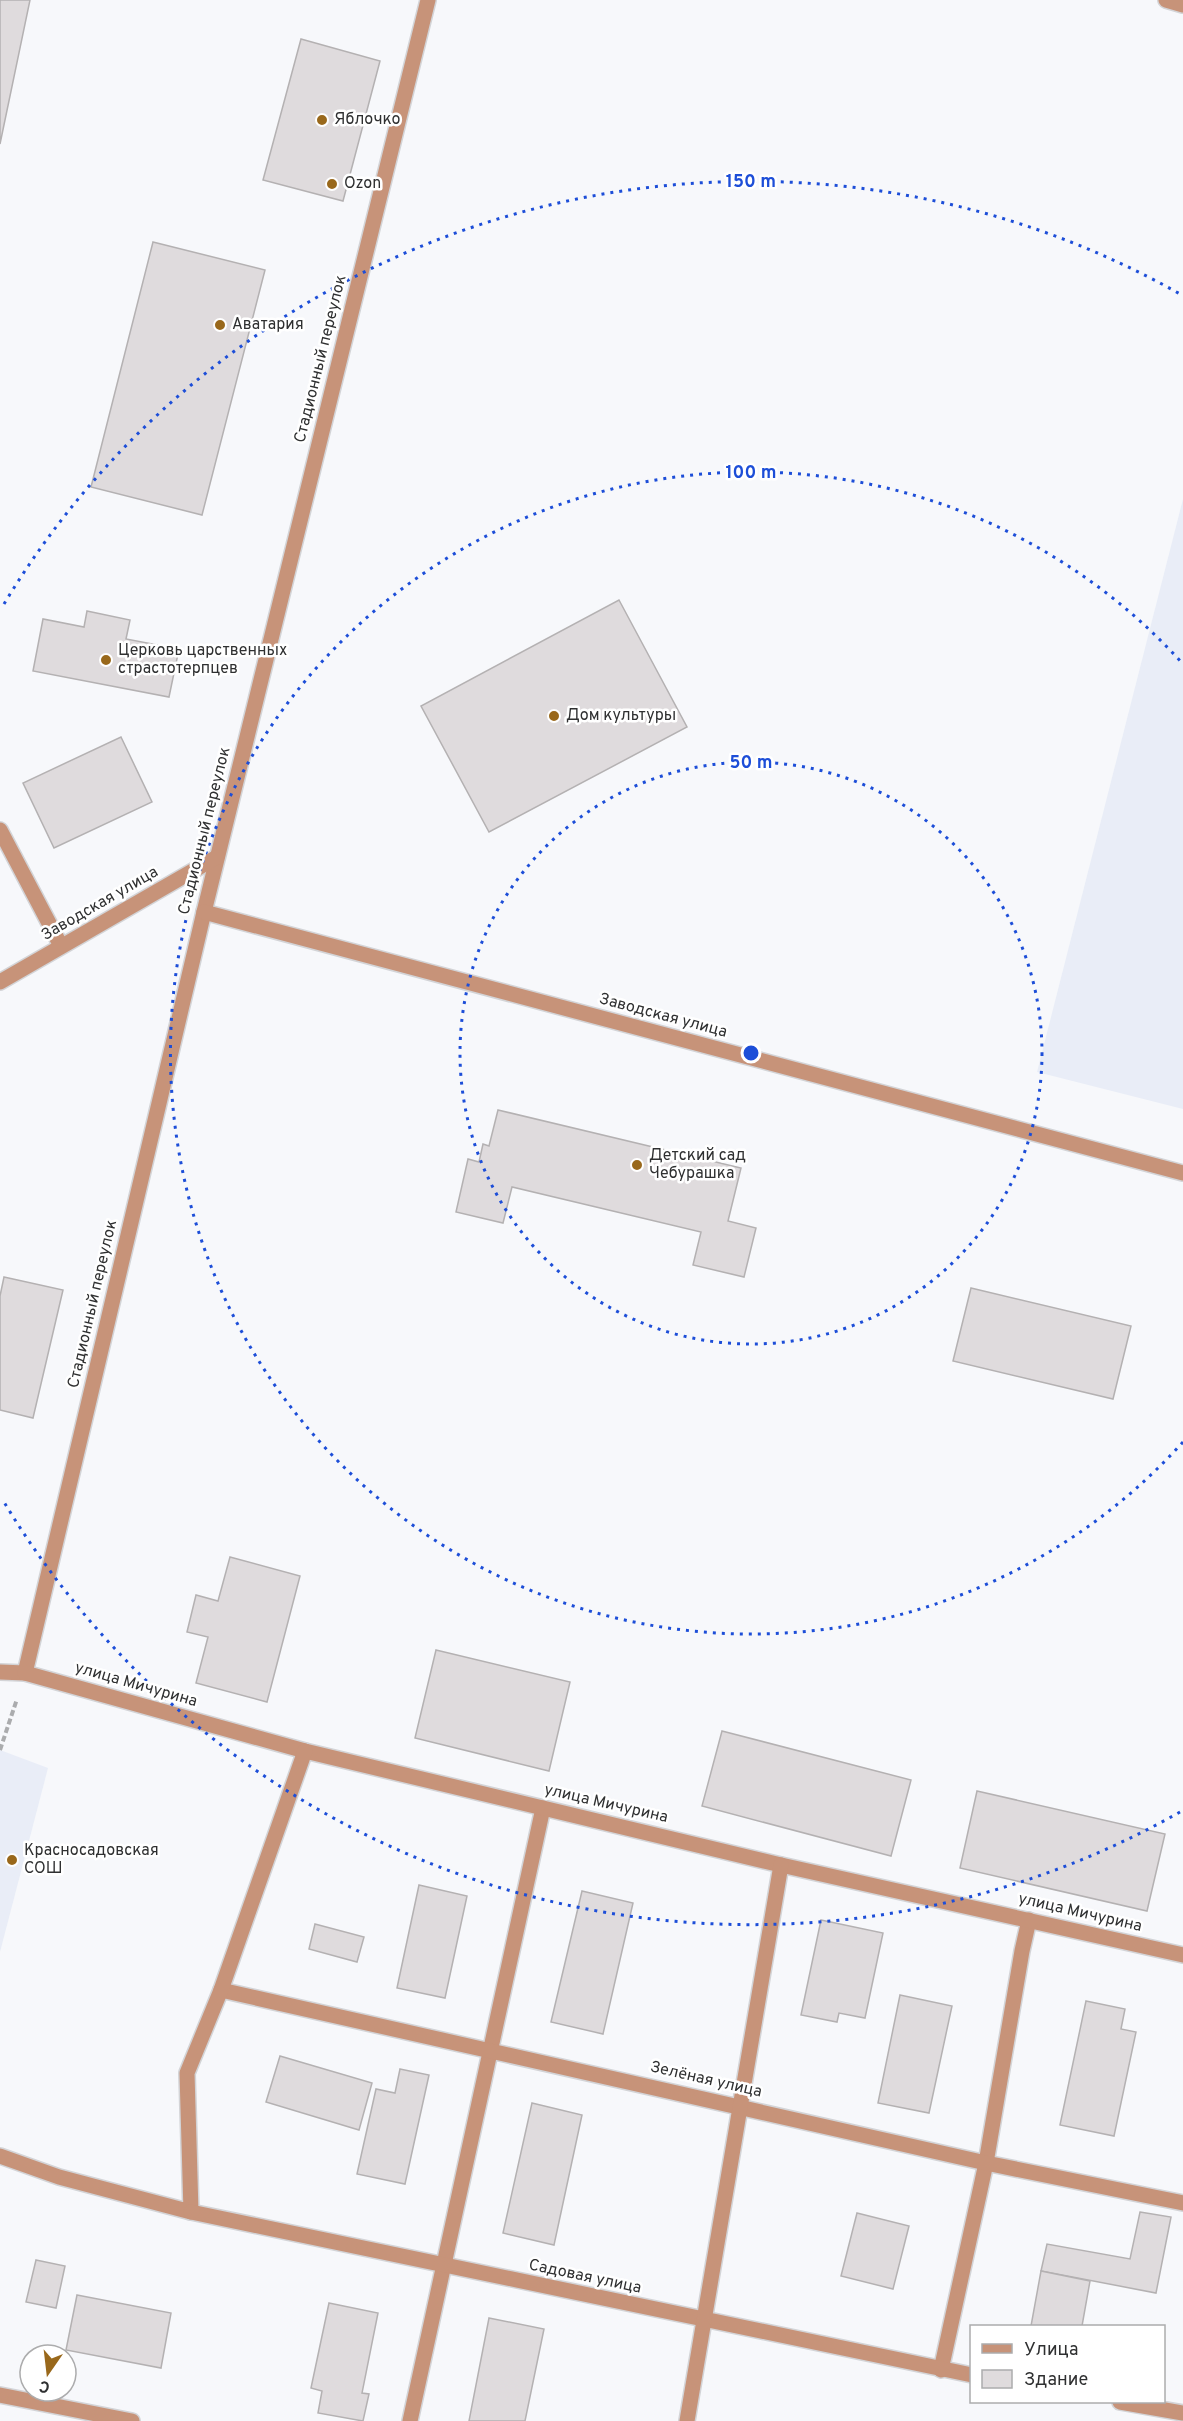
<svg xmlns="http://www.w3.org/2000/svg" width="1183" height="2421" viewBox="0 0 1183 2421" font-family="Overpass,sans-serif">
	<style>
		.built { fill: #e9edf7 }
		.building { fill: #dfdbdd; stroke: #b4b1b2; stroke-width: 1.5 }
		.lines { fill: none; stroke-linecap: round; stroke-linejoin: round }
		.service-casing { stroke: #d3d4d7; stroke-width: 18 }
		.minor-casing { stroke: #d3d4d7; stroke-width: 18 }
		.path { stroke: #abacae; stroke-width: 4; stroke-dasharray: 6 3; stroke-linecap: butt }
		.service { stroke: #c79379; stroke-width: 15 }
		.minor { stroke: #c79379; stroke-width: 15 }
		.ring { fill: none; stroke: #1d4ed8; stroke-width: 3; stroke-dasharray: 3 6 }
		.poi-dot { fill: #99681b; stroke: #fff; stroke-width: 2 }
		.labels { text-anchor: middle; dominant-baseline: central; stroke-width: 5; stroke-linejoin: round; paint-order: stroke }
		.poi-label { font-size: 16px; fill: #2f3031; stroke: #fff; text-anchor: start }
		.street-label { font-size: 16px; fill: #2f3031; stroke: #fff }
		.centre { fill: #1d4ed8; stroke: #fff; stroke-width: 3 }
		.ring-label { font-size: 18px; text-anchor: middle; font-weight: bold; fill: #1d4ed8; stroke: #fff; stroke-width: 5; stroke-linejoin: round; paint-order: stroke }
	</style>
	<rect width="100%" height="100%" fill="#f7f8fb"/>
	<g class="built">
		<polygon points="1183,499 1183,1109 1037,1072"/>
		<polygon points="0,1750 48,1768 0,1952"/>
	</g>
	<g class="building">
		<polygon points="0,0 30,0 0,144"/>
		<polygon points="301,39 380,61 343,201 263,180"/>
		<polygon points="153,242 265,270 202,515 91,487"/>
		<polygon points="619,600 687,727 489,832 421,706"/>
		<polygon points="87,611 130,620 126,639 179,649 169,697 33,671 43,619 84,627"/>
		<polygon points="121,737 152,802 54,848 23,783"/>
		<polygon points="498,1110 741,1168 728,1221 756,1228 744,1277 693,1265 701,1232 512,1187 503,1223 456,1212 468,1159 479,1162 483,1144 489,1146"/>
		<polygon points="4,1277 63,1290 33,1418 0,1410 0,1296"/>
		<polygon points="971,1288 1131,1326 1113,1399 953,1361"/>
		<polygon points="230,1557 300,1576 267,1702 196,1683 208,1637 187,1632 196,1595 218,1601"/>
		<polygon points="436,1650 570,1682 549,1771 415,1738"/>
		<polygon points="722,1731 911,1780 891,1856 702,1806"/>
		<polygon points="977,1791 1165,1834 1147,1911 960,1868"/>
		<polygon points="419,1885 467,1896 445,1998 397,1988"/>
		<polygon points="582,1891 633,1903 603,2034 551,2022"/>
		<polygon points="821,1920 883,1933 865,2018 839,2013 837,2022 801,2015"/>
		<polygon points="315,1924 364,1937 357,1962 309,1949"/>
		<polygon points="900,1995 952,2006 929,2113 878,2103"/>
		<polygon points="1086,2001 1125,2009 1121,2029 1136,2032 1114,2136 1060,2125"/>
		<polygon points="280,2056 372,2083 359,2130 266,2102"/>
		<polygon points="400,2069 429,2075 405,2184 357,2174 376,2089 395,2093"/>
		<polygon points="532,2103 582,2115 554,2245 503,2233"/>
		<polygon points="1140,2212 1171,2217 1156,2293 1041,2271 1047,2244 1130,2259"/>
		<polygon points="857,2213 909,2226 893,2289 841,2276"/>
		<polygon points="36,2260 65,2266 56,2308 26,2302"/>
		<polygon points="1041,2271 1090,2281 1082,2326 1031,2326"/>
		<polygon points="77,2295 171,2313 161,2368 66,2350"/>
		<polygon points="329,2303 378,2313 362,2393 369,2394 363,2421 318,2413 322,2391 311,2388"/>
		<polygon points="489,2318 544,2329 525,2421 469,2421"/>
	</g>
	<g class="lines">
		<defs>
			<g id="service">
				<polyline points="0,830 61,946"/>
				<polyline points="0,1672 25,1673"/>
				<polyline points="941,2370 986,2163 1022,1951 1029,1920"/>
				<polyline points="410,2421 543,1808"/>
			</g>
			<g id="minor">
				<polyline points="428,0 204,912 25,1673 305,1751 781,1865 1183,1955"/>
				<polyline points="1166,0 1183,5"/>
				<polyline points="204,912 1183,1173"/>
				<polyline points="0,982 217,857"/>
				<polyline points="221,1990 986,2163 1183,2203"/>
				<polyline points="0,2156 59,2177 191,2212 187,2073 221,1990 305,1751"/>
				<polyline points="191,2212 972,2375"/>
				<polyline points="0,2395 132,2421"/>
				<polyline points="1120,2402 1183,2413"/>
				<polyline points="687,2421 781,1865"/>
			</g>
		</defs>
		<use href="#service" class="service-casing"/>
		<use href="#minor" class="minor-casing"/>
		<polyline class="path" points="0,1750 17,1699"/>
		<use href="#service" class="service"/>
		<use href="#minor" class="minor"/>
	</g>
	<g class="ring">
		<circle cx="751" cy="1053" r="291"/>
		<path d="M1183 1442A581 581 0 1 1 1183 664"/>
		<path d="M1180 1812A872 872 0 0 1 4 1502M4 604A872 872 0 0 1 1180 294"/>
	</g>
	<g class="poi-dot">
		<circle cx="322" cy="120" r="6"/>
		<circle cx="332" cy="184" r="6"/>
		<circle cx="220" cy="325" r="6"/>
		<circle cx="106" cy="660" r="6"/>
		<circle cx="554" cy="716" r="6"/>
		<circle cx="637" cy="1165" r="6"/>
		<circle cx="12" cy="1860" r="6"/>
	</g>
	<g class="labels">
		<g class="poi-label">
			<text x="334" y="120">Яблочко</text>
			<text x="344" y="184">Ozon</text>
			<text x="232" y="325">Аватария</text>
			<text x="118" y="651">Церковь царственных<tspan x="118" dy="18">страстотерпцев</tspan></text>
			<text x="566" y="716">Дом культуры</text>
			<text x="649" y="1156">Детский сад<tspan x="649" dy="18">Чебурашка</tspan></text>
			<text x="24" y="1851">Красносадовская<tspan x="24" dy="18">СОШ</tspan></text>
		</g>
		<g class="street-label">
			<text transform="translate(321 359) rotate(-76)">Стадионный переулок</text>
			<text transform="translate(205 831) rotate(-76)">Стадионный переулок</text>
			<text transform="translate(100 904) rotate(-30)">Заводская улица</text>
			<text transform="translate(663 1016) rotate(15)">Заводская улица</text>
			<text transform="translate(93 1304) rotate(-77)">Стадионный переулок</text>
			<text transform="translate(136 1685) rotate(16)">улица Мичурина</text>
			<text transform="translate(606 1804) rotate(13)">улица Мичурина</text>
			<text transform="translate(1080 1913) rotate(13)">улица Мичурина</text>
			<text transform="translate(706 2080) rotate(13)">Зелёная улица</text>
			<text transform="translate(585 2277) rotate(12)">Садовая улица</text>
		</g>
	</g>
	<circle cx="751" cy="1053" r="9" class="centre"/>
	<g class="ring-label">
		<text x="751" y="187">150 m</text>
		<text x="751" y="478">100 m</text>
		<text x="751" y="768">50 m</text>
	</g>
	<rect x="970" y="2325" width="195" height="78" fill="#ffffff" stroke="#acacad" stroke-width="1.5"/>
	<rect x="982" y="2344" width="30" height="9" fill="#c79379" stroke="#acacad" stroke-width="1.5"/>
	<text x="1024" y="2355" font-size="18" fill="#2f3031">Улица</text>
	<rect x="982" y="2370" width="30" height="18" fill="#dfdbdd" stroke="#acacad" stroke-width="1.5"/>
	<text x="1024" y="2385" font-size="18" fill="#2f3031">Здание</text>
	<g transform="translate(48 2373) rotate(194)"><circle r="28" fill="#ffffff" stroke="#acacad" stroke-width="1.5"/>
	<path d="M0-4.5L10 22L0 15L-10 22Z" fill="#99681b"/>
	<text y="-9" font-size="16" font-weight="bold" text-anchor="middle" fill="#2f3031">С</text>
	</g>
</svg>
